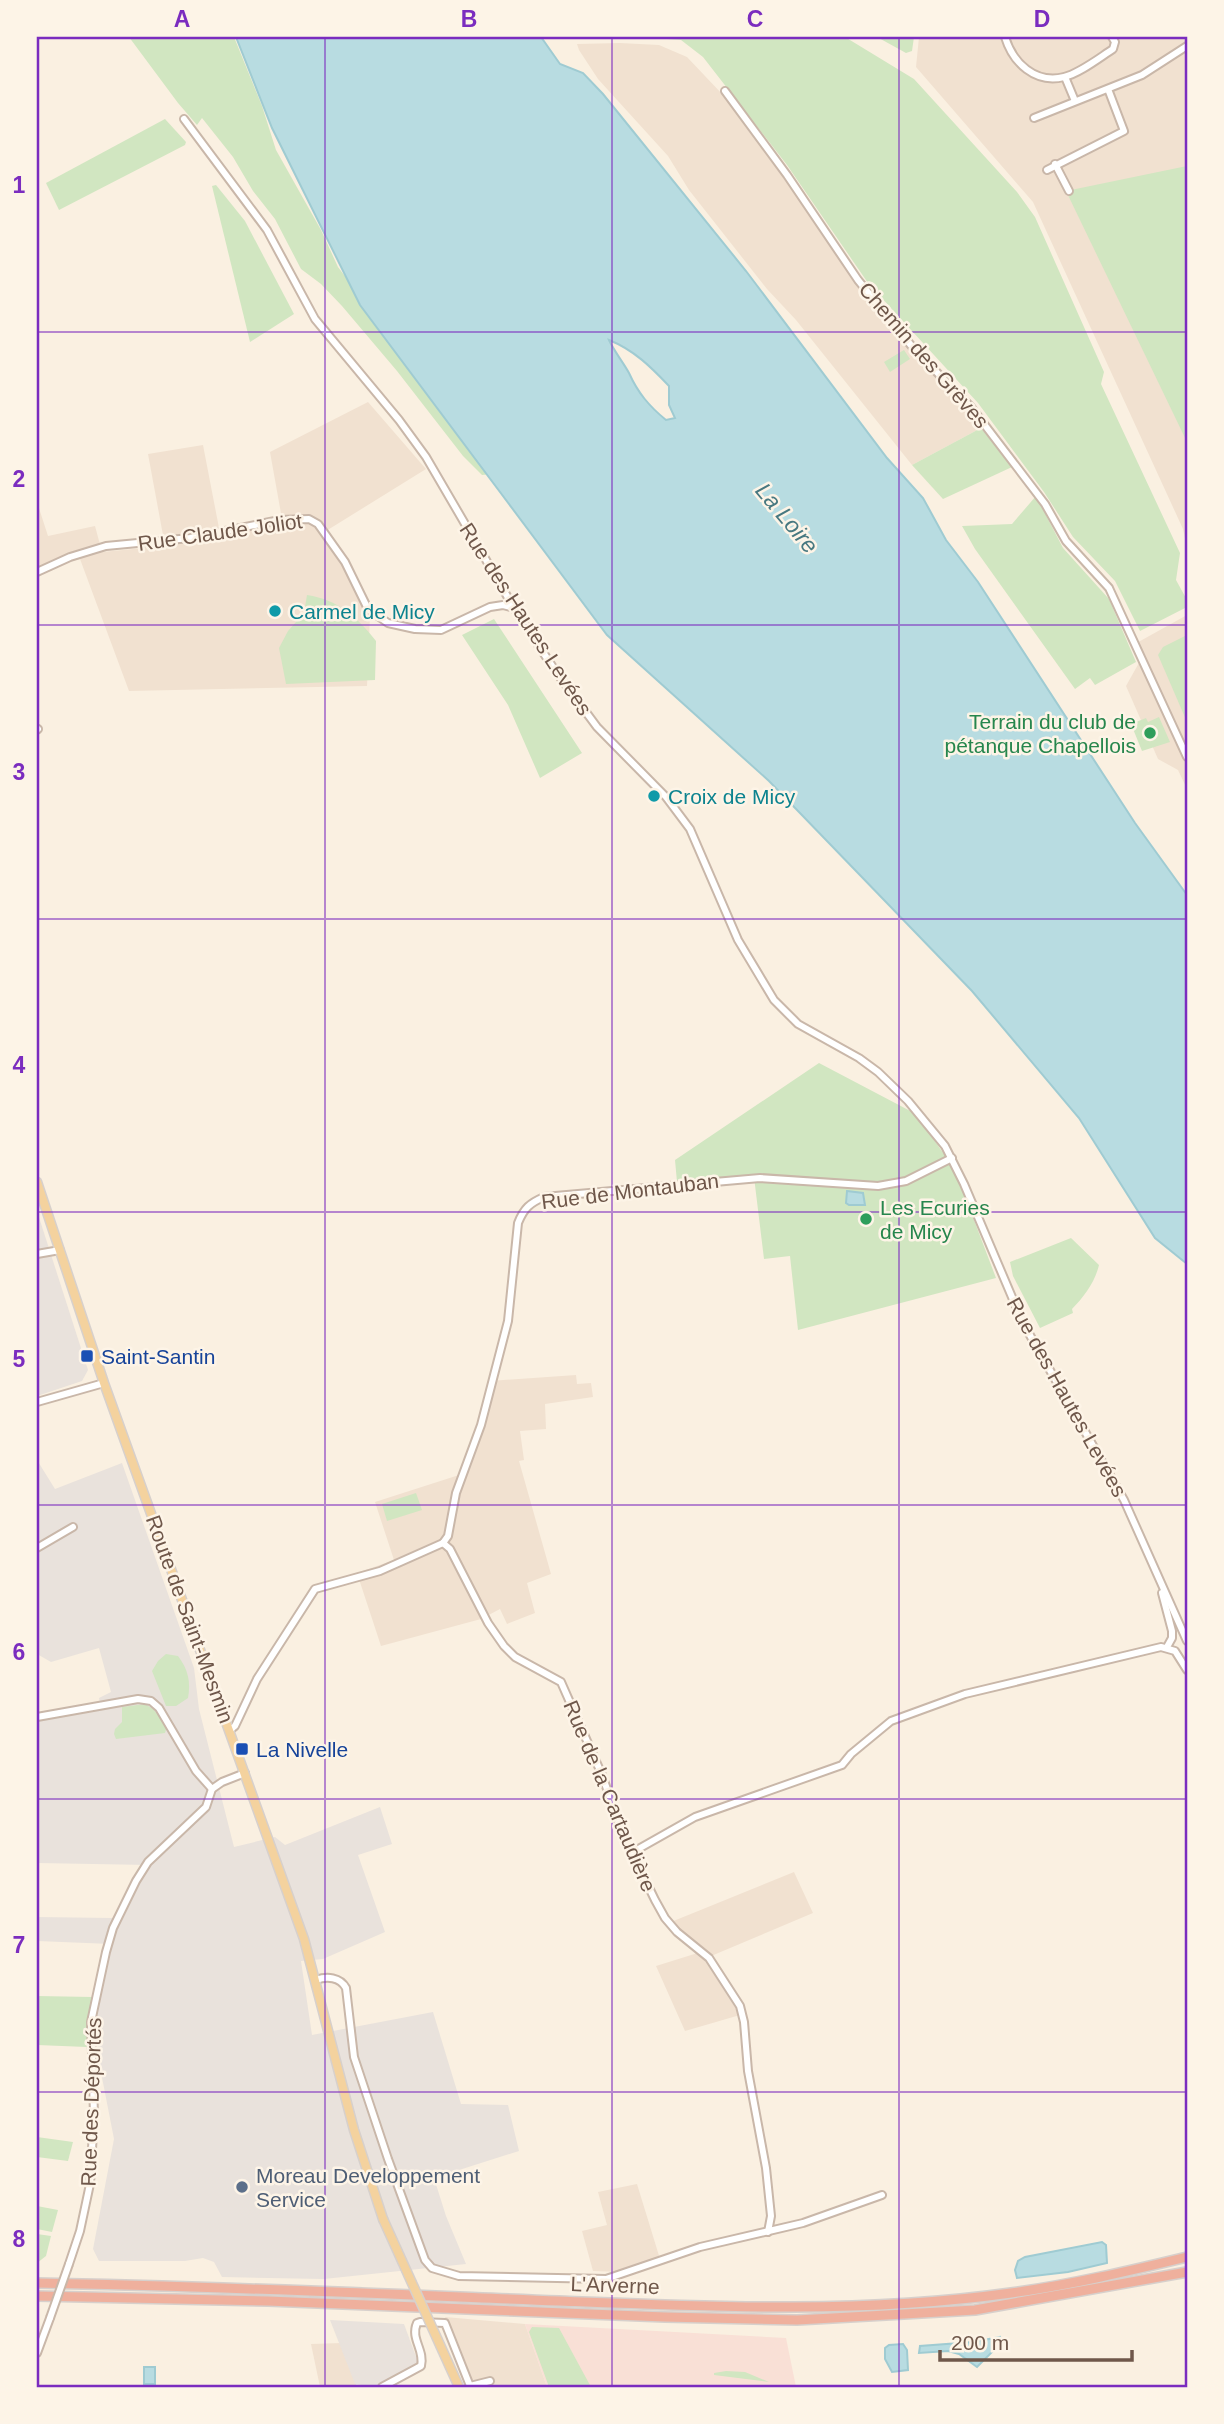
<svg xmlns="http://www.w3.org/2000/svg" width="1224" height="2424" viewBox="0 0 1224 2424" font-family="Helvetica,sans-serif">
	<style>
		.residential { fill: #f1e1d0 }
		.commercial { fill: #f9e0d6 }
		.industrial { fill: #e9e2dc }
		.green { fill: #d1e6c1 }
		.water { fill: #b8dce1; stroke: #9fcbd2; stroke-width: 2; fill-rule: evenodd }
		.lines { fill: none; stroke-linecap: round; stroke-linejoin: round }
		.minor-casing { stroke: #c9b7a9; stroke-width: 10 }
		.major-casing { stroke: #d7d0cc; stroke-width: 11 }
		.highway-casing { stroke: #d7d0cc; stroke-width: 12 }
		.minor { stroke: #fff; stroke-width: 6 }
		.major { stroke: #f4d29e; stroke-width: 8 }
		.highway { stroke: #efb09d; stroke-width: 9 }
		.minor-bridge-casing { stroke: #c9b7a9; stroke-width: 10; stroke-linecap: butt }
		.major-bridge-casing { stroke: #d7d0cc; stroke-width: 11; stroke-linecap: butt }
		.minor-bridge { stroke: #fff; stroke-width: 6 }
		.major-bridge { stroke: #f4d29e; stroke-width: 8 }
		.grid { fill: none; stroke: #7b2cbf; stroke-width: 2; stroke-opacity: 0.55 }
		.culture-dot { fill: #0f9aa8; stroke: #fdf4e7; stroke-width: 2.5 }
		.leisure-dot { fill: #2e9e5b; stroke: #fdf4e7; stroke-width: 2.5 }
		.transit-dot { fill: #1a4fb4; stroke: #fdf4e7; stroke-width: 2.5 }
		.service-dot { fill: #5c6f8a; stroke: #fdf4e7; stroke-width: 2.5 }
		.labels { text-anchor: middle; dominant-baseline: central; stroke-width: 5; stroke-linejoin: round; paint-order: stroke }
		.street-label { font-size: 21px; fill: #6f574a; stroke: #fdf4e7 }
		.culture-label { font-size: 21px; fill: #0d838f; stroke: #fdf4e7; text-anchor: start }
		.leisure-label { font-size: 21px; fill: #27864d; stroke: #fdf4e7; text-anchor: end }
		.transit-label { font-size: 21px; fill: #164399; stroke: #fdf4e7; text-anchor: start }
		.service-label { font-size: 21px; fill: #4e5e75; stroke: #fdf4e7; text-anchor: start }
		.water-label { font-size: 23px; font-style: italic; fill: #477880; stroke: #fdf4e7 }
		.neatline { fill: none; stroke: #7b2cbf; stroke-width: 2.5 }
		.grid-label { font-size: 23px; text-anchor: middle; font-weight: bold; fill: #7b2cbf }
	</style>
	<rect width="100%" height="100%" fill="#faf0e1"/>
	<g class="residential">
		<polygon points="919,37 1187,37 1187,548 1183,529 1033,202 916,67"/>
		<polygon points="620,43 659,45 687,57 723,95 798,198 869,304 981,428 912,465 796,320 767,289 689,190 668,156 598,79 579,50 577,44"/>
		<polygon points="368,402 426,469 326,531 370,616 367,686 129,691 80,559 51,567 37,575 37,502 48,536 95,526 102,552 165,546 148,454 203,445 219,528 282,519 270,452"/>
		<polygon points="1187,615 1187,789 1178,770 1158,759 1126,686 1140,661 1133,645"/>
		<polygon points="576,1375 577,1384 591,1383 593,1397 545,1404 546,1429 520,1431 524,1460 519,1461 551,1574 527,1583 535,1613 507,1624 500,1609 481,1619 381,1646 357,1573 394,1560 375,1502 459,1475 482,1416 490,1381"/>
		<polygon points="794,1872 813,1913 704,1959 740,2015 685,2031 656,1966 704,1951 671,1922"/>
		<polygon points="637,2184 660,2259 622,2272 593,2271 582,2231 607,2225 598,2192"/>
		<polygon points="445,2317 525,2324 547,2387 472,2387"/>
		<polygon points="341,2343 357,2387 320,2387 311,2344"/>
	</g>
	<polygon class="commercial" points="525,2324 786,2338 796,2387 547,2387"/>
	<g class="industrial">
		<polygon points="37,1211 88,1370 82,1381 37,1396"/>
		<polygon points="37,1460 55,1489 122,1463 194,1668 199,1709 234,1847 275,1837 285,1845 380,1807 392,1844 358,1855 385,1932 323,1959 301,1961 312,2035 433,2012 461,2104 508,2105 519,2151 434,2178 446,2216 466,2264 324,2279 222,2277 214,2262 203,2258 185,2261 99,2261 93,2249 114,2139 98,2057 96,2024 98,1999 111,1944 37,1941 37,1917 112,1918 120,1924 149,1865 37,1863 37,1716 100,1703 99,1698 111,1692 99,1648 51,1662 37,1654"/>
		<polygon points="330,2320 404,2324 418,2362 374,2387 355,2384"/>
	</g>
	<g class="green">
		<polygon points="129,37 234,37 262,106 276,150 321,230 338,267 494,474 482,475 463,456 397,371 342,306 321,284 301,269 275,219 253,191 233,157 202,118 197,125 178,103"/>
		<polygon points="637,37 845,37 914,79 1017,192 1035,217 1104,372 1101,384 1180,553 1176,580 1187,600 1187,607 1140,631 1115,581 1073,537 1044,492 978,403 868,283 787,165 703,57 681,40"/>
		<polygon points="877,37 914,37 912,51 906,53"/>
		<polygon points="165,119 186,142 185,145 59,210 46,183"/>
		<polygon points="1187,166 1187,442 1066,191"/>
		<polygon points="216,185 245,221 294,314 250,342 212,186"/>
		<polygon points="904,350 910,359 890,372 884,362"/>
		<polygon points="981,428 1012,467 943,499 912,465"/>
		<polygon points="1036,496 1063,548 1109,599 1136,662 1095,685 1090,678 1075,689 975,549 962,526 1012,524"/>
		<path d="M307 595C339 600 357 617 376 641L375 680 286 684 279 648 288 631 304 613Z"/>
		<polygon points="494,619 582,753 540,778 508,705 462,635"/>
		<polygon points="1187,635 1187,722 1158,655 1163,647"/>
		<polygon points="1159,717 1170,742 1142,751 1131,724 1146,718 1148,722"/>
		<polygon points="819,1063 916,1114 955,1170 996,1278 798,1330 790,1256 764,1259 754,1177 677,1182 675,1160"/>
		<path d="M1071 1238 1099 1265C1095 1282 1084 1297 1072 1309L1073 1313 1040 1328 1013 1276 1010 1262Z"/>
		<polygon points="416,1493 422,1510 387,1521 382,1504"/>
		<path d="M166 1654 178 1656C188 1669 191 1682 188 1698L176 1706H166L152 1671 158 1661Z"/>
		<polygon points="145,1704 153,1709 167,1726 165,1733 116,1739 114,1734 115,1729 122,1722 122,1707"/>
		<polygon points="37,1996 93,1997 87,2047 37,2045"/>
		<polygon points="37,2137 73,2142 68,2161 37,2157"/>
		<polygon points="37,2206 58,2210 52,2232 37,2229"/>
		<polygon points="37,2234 51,2236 46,2256 37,2263"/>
		<polygon points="532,2327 559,2328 591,2387 549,2387 529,2332"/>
		<polygon points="726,2371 745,2372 769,2382 714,2375 714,2373"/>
	</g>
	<g class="water">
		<path d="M236 37H541L560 64 583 73 603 94 746 271 887 458 923 498 946 540 978 582 1135 823 1187 895V1264L1155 1238 1079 1118 972 991 769 781 607 635 360 305 272 128ZM609 340C634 350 651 367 669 386V405L675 418 666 420C649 406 638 393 629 373 623 362 614 351 609 340Z"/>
		<polygon points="847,1191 863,1193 865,1205 849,1205 846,1203"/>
		<polygon points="1102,2242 1106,2245 1107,2263 1068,2272 1017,2278 1015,2270 1018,2261 1025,2257"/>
		<polygon points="1000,2337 1002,2342 977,2367 959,2354 948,2351 919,2353 920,2346 973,2342"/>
		<polygon points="903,2344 907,2350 908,2370 892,2372 885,2359 885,2348 889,2345"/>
		<rect x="144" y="2367" width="11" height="17"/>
	</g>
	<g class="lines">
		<defs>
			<g id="minor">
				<path d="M1005 37C1013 63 1035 84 1064 77 1080 73 1099 58 1113 49L1115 42 1112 37"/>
				<polyline points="1065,77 1075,101"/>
				<polyline points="725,91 787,175 858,280 914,349 971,407 1045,504 1066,541 1109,588 1187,757"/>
				<polyline points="1034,118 1142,75 1187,46"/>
				<polyline points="184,119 267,230 315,319 399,420 426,457 514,608 554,669 597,727 666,797 690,829 738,940 774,1000 798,1024 859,1058 878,1072 908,1101 945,1146 964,1184 1023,1323 1124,1500 1187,1641"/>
				<polyline points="1055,164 1069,191"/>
				<polyline points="1047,170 1124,131 1108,89"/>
				<polyline points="37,572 70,557 106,546 190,538 280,520 309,519 318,524 345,562 368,609 388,623 415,629 441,630 490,607 503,605 514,608"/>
				<polyline points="37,730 38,729"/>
				<polyline points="37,1254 60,1250"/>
				<polyline points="37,1402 104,1383"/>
				<polyline points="443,1543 450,1549 488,1623 504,1646 515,1657 561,1682 602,1775 623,1834 655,1900 665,1918 677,1932 709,1958 740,2006 744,2022 748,2071 766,2168 771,2216 768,2232"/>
				<path d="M443 1543 448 1536 456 1493 481 1425 508 1321 518 1223C524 1208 530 1203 544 1197L760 1178 878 1186 906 1181 952 1158"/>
				<polyline points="37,1548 73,1527"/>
				<polyline points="1162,1593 1172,1631 1172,1638 1167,1647"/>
				<polyline points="37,1717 138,1699 151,1701 159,1708 196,1771 212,1789"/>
				<polyline points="230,1730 235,1726 257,1679 315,1589 380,1571 443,1543"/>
				<polyline points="633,1852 695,1817 842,1765 851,1754 891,1721 965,1694 1161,1647 1175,1651 1187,1670"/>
				<path d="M316 1980C327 1976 340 1977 346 1988L354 2057 388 2159 425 2260 432 2268 459 2276 606 2279 700 2247 803 2223 882 2195"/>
				<polyline points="69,2264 80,2231 90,2184 94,2114 91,2022 106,1952 113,1928 136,1881 148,1862 206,1807 212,1789 222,1782 245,1773"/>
				<polyline points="37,2353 50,2318"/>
				<path d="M382 2387 421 2366C425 2350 410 2339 417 2323L420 2322 445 2323 470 2386 490 2381"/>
			</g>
			<polyline id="major" points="37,1182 104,1383 304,1939 354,2130 383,2219"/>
			<g id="highway">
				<path d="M37 2283C211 2286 385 2294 559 2301 710 2307 861 2314 1011 2293 1070 2285 1129 2271 1187 2257"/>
				<polyline points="37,2296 268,2301 665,2317 797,2320 975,2310 1187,2272"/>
			</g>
		</defs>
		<use href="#minor" class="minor-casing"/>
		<use href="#major" class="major-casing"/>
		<use href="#highway" class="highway-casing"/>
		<use href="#minor" class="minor"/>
		<use href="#major" class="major"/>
		<use href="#highway" class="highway"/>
		<defs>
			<polyline id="minor-bridge" points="50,2318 69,2264"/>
			<polyline id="major-bridge" points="383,2219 459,2387"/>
		</defs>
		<use href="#minor-bridge" class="minor-bridge-casing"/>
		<use href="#major-bridge" class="major-bridge-casing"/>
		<use href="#minor-bridge" class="minor-bridge"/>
		<use href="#major-bridge" class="major-bridge"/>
	</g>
	<path class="grid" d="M325 37V2387M612 37V2387M899 37V2387M37 332H1187M37 625H1187M37 919H1187M37 1212H1187M37 1505H1187M37 1799H1187M37 2092H1187"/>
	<g class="culture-dot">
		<circle cx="275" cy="611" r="7"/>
		<circle cx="654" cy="796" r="7"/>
	</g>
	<g class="leisure-dot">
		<circle cx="1150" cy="733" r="7"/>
		<circle cx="866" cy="1219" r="7"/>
	</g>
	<g class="transit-dot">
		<rect x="80" y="1349" width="14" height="14" rx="3.5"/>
		<rect x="235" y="1742" width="14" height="14" rx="3.5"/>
	</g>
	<circle class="service-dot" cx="242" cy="2187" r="7"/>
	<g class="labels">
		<g class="street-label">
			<text transform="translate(924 355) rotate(49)">Chemin des Grèves</text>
			<text transform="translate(220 532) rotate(-8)">Rue Claude Joliot</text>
			<text transform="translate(526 619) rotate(57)">Rue des Hautes Levées</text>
			<text transform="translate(630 1191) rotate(-7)">Rue de Montauban</text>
			<text transform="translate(1067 1397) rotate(61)">Rue des Hautes Levées</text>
			<text transform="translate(190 1619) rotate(70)">Route de Saint-Mesmin</text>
			<text transform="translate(610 1796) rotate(67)">Rue de la Cartaudière</text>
			<text transform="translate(91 2102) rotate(-88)">Rue des Déportés</text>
			<text transform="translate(615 2285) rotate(2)">L'Arverne</text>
		</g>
		<g class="culture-label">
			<text x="289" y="611">Carmel de Micy</text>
			<text x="668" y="796">Croix de Micy</text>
		</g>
		<g class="leisure-label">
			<text x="1136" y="721">Terrain du club de<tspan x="1136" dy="24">pétanque Chapellois</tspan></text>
			<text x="880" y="1207" text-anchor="start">Les Ecuries<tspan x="880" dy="24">de Micy</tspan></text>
		</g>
		<g class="transit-label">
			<text x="101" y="1356">Saint-Santin</text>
			<text x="256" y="1749">La Nivelle</text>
		</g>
		<g class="service-label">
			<text x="256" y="2175">Moreau Developpement<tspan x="256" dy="24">Service</tspan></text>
		</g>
		<g class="water-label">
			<text transform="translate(787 518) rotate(50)">La Loire</text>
		</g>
	</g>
	<rect width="1224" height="2424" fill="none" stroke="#fdf4e7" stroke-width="77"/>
	<path d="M940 2350v10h192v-10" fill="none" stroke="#6f574a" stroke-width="3.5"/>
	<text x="951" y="2350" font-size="21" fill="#6f574a" stroke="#fdf4e7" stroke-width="5" paint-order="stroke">200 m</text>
	<rect x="38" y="38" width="1148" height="2348" class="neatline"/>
	<g class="grid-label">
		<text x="182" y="27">A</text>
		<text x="469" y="27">B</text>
		<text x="755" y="27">C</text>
		<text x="1042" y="27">D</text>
		<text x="19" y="193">1</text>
		<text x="19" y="487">2</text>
		<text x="19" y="780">3</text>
		<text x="19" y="1073">4</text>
		<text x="19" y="1367">5</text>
		<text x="19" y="1660">6</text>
		<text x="19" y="1953">7</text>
		<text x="19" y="2247">8</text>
	</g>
</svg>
